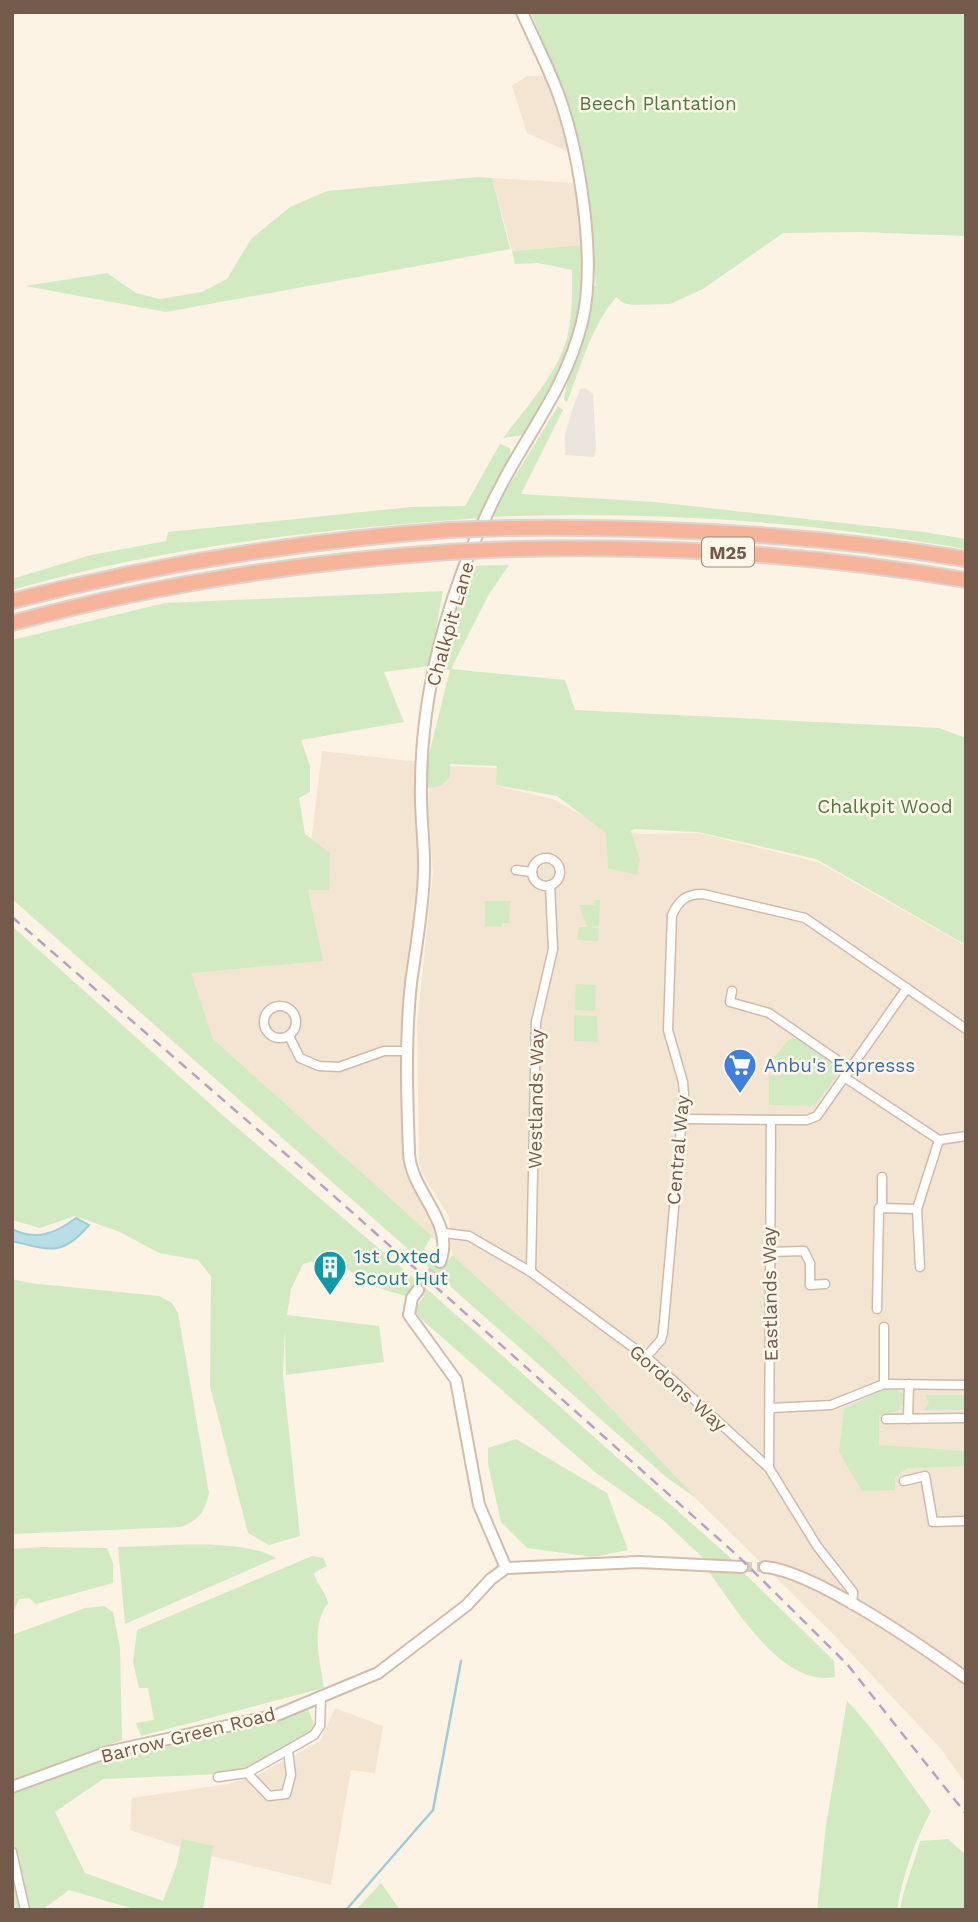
<svg xmlns="http://www.w3.org/2000/svg" width="978" height="1922" viewBox="0 0 978 1922" font-family="'Work Sans',sans-serif">
	<style>
		.residential { fill: #f4e5d2 }
		.industrial { fill: #ece5de }
		.green { fill: #d1eac2 }
		.water { fill: #b8dee6; stroke: #9fcdd7; stroke-width: 2 }
		.lines { fill: none; stroke-linecap: round; stroke-linejoin: round }
		.stream { stroke: #9fcdd7; stroke-width: 2.5 }
		.secondary-tunnel { stroke: #dacdbe; stroke-width: 10; stroke-dasharray: 10 5; stroke-linecap: butt }
		.street-casing { stroke: #cebbaa; stroke-width: 11 }
		.secondary-casing { stroke: #d2bdaa; stroke-width: 14 }
		.highway-casing { stroke: #dbd4d0; stroke-width: 18 }
		.street { stroke: #fff; stroke-width: 8 }
		.secondary { stroke: #fff; stroke-width: 10 }
		.highway { stroke: #f6b59b; stroke-width: 14 }
		.rail { stroke: #b6a2c5; stroke-width: 2.5; stroke-dasharray: 10 7; stroke-linecap: butt }
		.highway-bridge-casing { stroke: #dbd4d0; stroke-width: 18; stroke-linecap: butt }
		.highway-bridge { stroke: #f6b59b; stroke-width: 14 }
		.labels { text-anchor: middle; dominant-baseline: central; stroke-width: 5; stroke-linejoin: round; paint-order: stroke }
		.shield { fill: #fff7ea; stroke: #9e897a; stroke-width: 2 }
		.shield-label { font-size: 18px; font-weight: bold; fill: #745a4a }
		.park-label { font-size: 19px; fill: #517a42; stroke: #fff7ea }
		.street-label { font-size: 19px; fill: #745a4a; stroke: #fff7ea }
		.shop-label { font-size: 19px; fill: #366cbe; stroke: #fff7ea; text-anchor: start }
		.culture-label { font-size: 19px; fill: #0d838f; stroke: #fff7ea; text-anchor: start }
	</style>
	<rect width="100%" height="100%" fill="#fcf3e4"/>
	<g class="residential">
		<polygon points="527,76 546,76 557,97 569,152 527,133 512,86"/>
		<polygon points="492,178 576,183 582,245 512,251"/>
		<polygon points="322,751 419,762 422,850 405,1163 440,1234 440,1244 251,1090 213,1039 190,972 256,966 305,893"/>
		<polygon points="430,765 497,768 497,786 553,799 608,830 641,834 698,833 818,862 966,946 966,1784 941,1749 834,1635 651,1454 555,1352 452,1255 449,1217 421,1171 419,1161 417,1024 433,872 428,807"/>
		<polygon points="335,1708 383,1726 375,1773 351,1770 331,1885 195,1852 130,1830 132,1798 228,1784 256,1776 320,1741"/>
	</g>
	<polygon class="industrial" points="585,388 593,394 596,448 594,457 565,455 565,435 571,413 580,389"/>
	<g class="green">
		<path d="M531 12H966V236L859 232 783 233 703 289 670 304 633 305 623 303 616 297C590 329 582 364 567 402L564 400C570 361 588 326 592 287L596 286 588 193 564 96Z"/>
		<polygon points="477,177 492,178 510,249 166,312 25,286 107,273 136,293 160,299 202,292 227,279 251,239 290,207 327,191"/>
		<path d="M582 245 579 314 561 368 523 435 503 438C524 410 552 380 564 347 573 323 572 295 572 270L538 263 515 264 512 251Z"/>
		<path d="M558 406 563 410 521 494 655 502 924 532 966 539V549C809 521 649 510 490 517Z"/>
		<path d="M500 444 510 448 511 459 481 518C323 529 164 546 12 590V579L91 555 166 541 168 532 411 507 465 506Z"/>
		<polygon points="509,565 489,594 451,669 565,680 575,710 939,728 966,738 966,945 816,859 698,832 634,829 631,831 640,860 637,875 608,868 606,833 557,796 496,785 497,766 450,764 450,777 441,786 428,788 427,762 450,670 438,669 467,566"/>
		<polygon points="443,591 429,666 384,672 404,722 301,740 310,766 310,792 299,798 305,834 330,853 329,890 308,890 323,961 191,973 213,1039 432,1236 424,1249 445,1266 452,1255 551,1345 696,1498 666,1477 12,899 12,640 165,603"/>
		<polygon points="595,900 600,900 599,926 588,927 599,928 598,941 577,940 579,927 587,927 579,905 594,905"/>
		<polygon points="485,901 510,901 509,923 502,923 502,927 485,926"/>
		<path d="M12 926 227 1119 436 1297 733 1560 704 1559 663 1520 596 1473 419 1317 415 1309 424 1296 413 1287 407 1296C397 1293 384 1291 375 1286 350 1272 332 1255 303 1264L291 1289 287 1315 379 1326 384 1362 286 1375 285 1328 283 1375 300 1536 269 1545 248 1533 210 1386 211 1276 198 1260 159 1253 120 1232 75 1216 40 1228 12 1220Z"/>
		<polygon points="576,984 596,985 595,1011 575,1010"/>
		<polygon points="574,1015 597,1016 598,1042 574,1041"/>
		<polygon points="789,1039 797,1039 837,1067 838,1074 814,1106 769,1105 769,1075 781,1076 781,1069 775,1067 775,1057"/>
		<path d="M12 1279 29 1283 159 1296 172 1303 178 1313 209 1493C205 1512 199 1520 181 1527L12 1534Z"/>
		<polygon points="883,1389 896,1389 903,1394 904,1403 898,1411 879,1415 879,1445 966,1451 966,1466 907,1468 895,1478 895,1490 862,1491 839,1452 844,1409"/>
		<polygon points="925,1395 966,1395 966,1410 924,1410 929,1402"/>
		<polygon points="516,1439 607,1493 628,1550 593,1557 527,1548 501,1522 488,1464 488,1448"/>
		<polygon points="42,1547 107,1548 113,1563 113,1583 36,1604 29,1598 19,1599 12,1615 12,1549"/>
		<path d="M118 1547C160 1547 239 1537 276 1558L125 1624Z"/>
		<path d="M312 1556 323 1558 327 1566 314 1573C317 1585 325 1590 328 1603 310 1627 320 1660 324 1688L141 1736 136 1723 154 1720 148 1688H139L133 1662 137 1630Z"/>
		<path d="M709 1572 745 1574 834 1661 835 1677C783 1688 736 1609 709 1572Z"/>
		<polygon points="104,1606 113,1612 120,1647 122,1740 12,1781 12,1635 85,1608"/>
		<path d="M847 1701C879 1734 903 1774 931 1811 914 1843 903 1874 897 1910H817L826 1825Z"/>
		<polygon points="308,1709 316,1729 263,1763 222,1774 103,1779 55,1812 85,1873 163,1901 176,1867 182,1839 213,1846 203,1910 137,1910 69,1890 42,1910 12,1910 12,1793 85,1766 278,1720"/>
		<path d="M948 1839 966 1855V1910H900C904 1885 914 1865 920 1841Z"/>
		<polygon points="381,1883 400,1910 356,1910"/>
	</g>
	<path class="water" d="M76 1218 89 1225C62 1257 49 1250 12 1241V1229C35 1241 55 1234 76 1218Z"/>
	<g class="lines">
		<polyline class="stream" points="346,1910 433,1810 461,1661"/>
		<g class="secondary-tunnel">
			<polyline points="418,1290 440,1262"/>
			<polyline points="742,1567 765,1567"/>
		</g>
		<defs>
			<g id="street">
				<circle cx="546" cy="872" r="14"/>
				<polyline points="516,870 532,872"/>
				<polyline points="732,991 730,1002 769,1013 850,1069"/>
				<circle cx="280" cy="1022" r="16"/>
				<polyline points="289,1036 300,1058 319,1066 339,1067 384,1051 408,1051"/>
				<polyline points="844,1077 939,1140 966,1136"/>
				<polyline points="682,1119 807,1120 817,1116 907,988"/>
				<polyline points="882,1208 882,1177"/>
				<polyline points="444,1233 469,1236 531,1272 646,1357 676,1383 769,1468 817,1546 853,1592 852,1605"/>
				<polyline points="769,1252 804,1251 810,1263 810,1285 825,1284"/>
				<polyline points="920,1267 917,1209 939,1140"/>
				<polyline points="531,1272 536,1022 553,949 550,885"/>
				<polyline points="877,1309 879,1208 917,1209"/>
				<polyline points="884,1327 884,1384"/>
				<path d="M646 1357 661 1340 663 1333 684 1094 683 1082 668 1030 672 915C679 900 686 894 703 894L805 918 966 1029"/>
				<polyline points="771,1408 831,1405 884,1384 966,1385"/>
				<polyline points="886,1419 966,1418"/>
				<polyline points="908,1419 909,1384"/>
				<polyline points="769,1468 771,1120"/>
				<polyline points="904,1481 925,1476 933,1522 966,1521"/>
				<polyline points="247,1773 269,1796 286,1794 291,1775 288,1751"/>
				<polyline points="218,1777 247,1773 314,1735 320,1726 321,1696"/>
				<polyline points="12,1852 25,1910"/>
			</g>
			<g id="secondary">
				<path d="M440 1262C456 1222 411 1193 409 1153 407 1097 405 1039 411 983 416 946 423 910 424 872 425 844 420 816 421 787 421 681 454 573 504 480 533 426 567 384 582 322 597 262 580 155 559 96 549 68 534 40 522 12"/>
				<polyline points="418,1290 412,1298 409,1315 456,1380 479,1505 506,1568"/>
				<path d="M765 1567C814 1571 923 1647 966 1678"/>
				<polyline points="12,1787 108,1752 277,1715 378,1673 467,1605 491,1579 506,1568 639,1562 742,1567"/>
			</g>
			<g id="highway">
				<path d="M507 528C661 526 813 534 966 559"/>
				<path d="M489 550C649 544 808 553 966 580"/>
				<path d="M12 601C155 564 301 541 449 530"/>
				<path d="M12 623C156 584 302 562 449 552"/>
			</g>
		</defs>
		<use href="#street" class="street-casing"/>
		<use href="#secondary" class="secondary-casing"/>
		<use href="#highway" class="highway-casing"/>
		<use href="#street" class="street"/>
		<use href="#secondary" class="secondary"/>
		<use href="#highway" class="highway"/>
		<polyline class="rail" points="12,917 326,1189 739,1557 847,1664 966,1814"/>
		<defs>
			<g id="highway-bridge">
				<polyline points="449,530 507,528"/>
				<polyline points="449,552 489,550"/>
			</g>
		</defs>
		<use href="#highway-bridge" class="highway-bridge-casing"/>
		<use href="#highway-bridge" class="highway-bridge"/>
	</g>
	<defs>
		<symbol id="supermarket-pin" viewBox="-11 -11 22 30"><path d="M0 17L-7.5 6A9.5 9.5 0 1 1 7.5 6Z" fill="#3f7fe0" stroke="#fff7ea"/><path d="M-6-5.5h2.5l.6 2H6L4.5 2H-2.5L-4.4-4H-6ZM-1.5 3.2a1.3 1.3 0 1 0 .1 0ZM3 3.2a1.3 1.3 0 1 0 .1 0Z" fill="#fff"/></symbol>
		<symbol id="building-pin" viewBox="-11 -11 22 30"><path d="M0 17L-7.5 6A9.5 9.5 0 1 1 7.5 6Z" fill="#0f9aa8" stroke="#fff7ea"/><path d="M-4-6H4V6H1V3H-1V6H-4ZM-2.5-4.3h1.7v1.8h-1.7ZM.8-4.3h1.7v1.8H.8ZM-2.5-1h1.7V.8h-1.7ZM.8-1h1.7V.8H.8Z" fill="#fff"/></symbol>
	</defs>
	<g fill-rule="evenodd">
		<use href="#supermarket-pin" x="721" y="1046" width="38" height="52"/>
		<use href="#building-pin" x="311" y="1248" width="38" height="52"/>
	</g>
	<g class="labels">
		<rect class="shield" x="702" y="537.5" width="52" height="29" rx="5"/>
		<g class="shield-label">
			<text x="728" y="552">M25</text>
		</g>
		<g class="park-label">
			<text x="658" y="103">Beech Plantation</text>
			<text x="885" y="806">Chalkpit Wood</text>
		</g>
		<g class="street-label">
			<text transform="translate(450 624) rotate(-74)">Chalkpit Lane</text>
			<text transform="translate(536 1099) rotate(-89)">Westlands Way</text>
			<text transform="translate(678 1150) rotate(-85)">Central Way</text>
			<text transform="translate(770 1294) rotate(-91)">Eastlands Way</text>
			<text transform="translate(678 1388) rotate(41)">Gordons Way</text>
			<text transform="translate(188 1735) rotate(-14)">Barrow Green Road</text>
		</g>
		<g class="shop-label">
			<text x="764" y="1065">Anbu's Expresss</text>
		</g>
		<g class="culture-label">
			<text x="354" y="1256">1st Oxted<tspan x="354" dy="22">Scout Hut</tspan></text>
		</g>
	</g>
	<rect width="978" height="1922" fill="none" stroke="#745a4a" stroke-width="28"/>
</svg>
